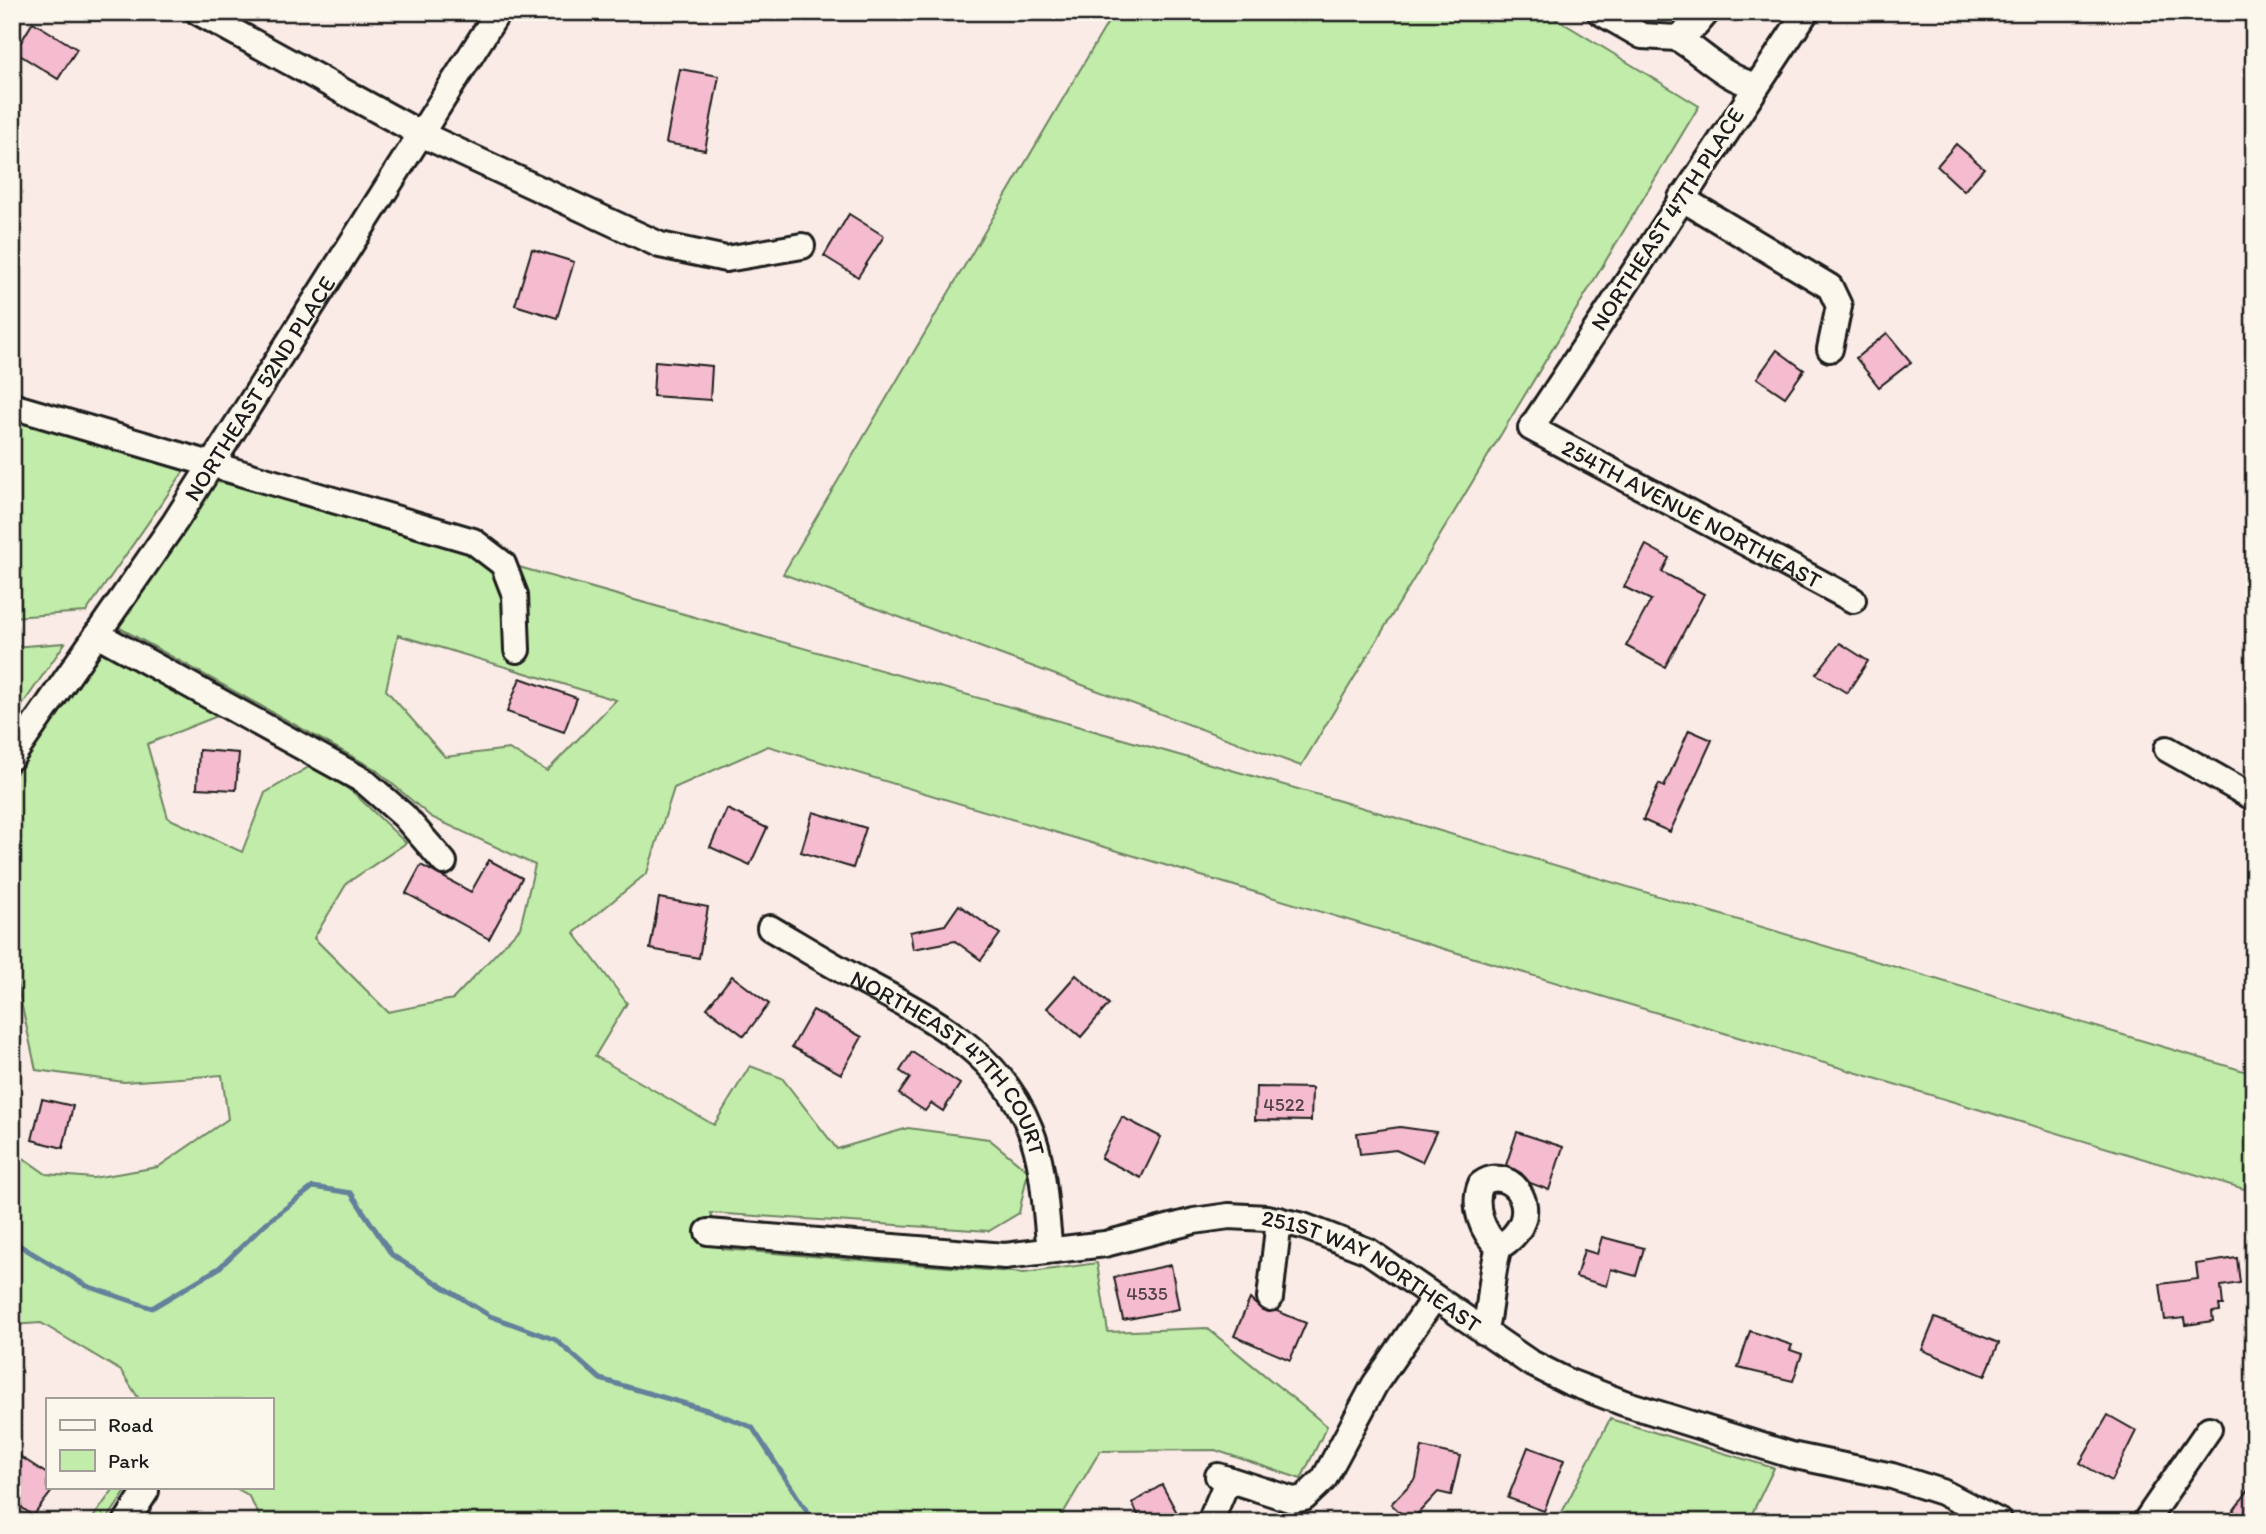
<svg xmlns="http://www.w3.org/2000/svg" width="2266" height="1534" viewBox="0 0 2266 1534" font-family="Itim,sans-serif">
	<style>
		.green { fill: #c1eca9; stroke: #6e8462; stroke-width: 2; fill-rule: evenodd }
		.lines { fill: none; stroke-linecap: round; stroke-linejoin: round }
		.stream { stroke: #62819b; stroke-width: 5 }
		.building { fill: #f5bbce; stroke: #1c1c1c; stroke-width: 2 }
		.minor-casing { stroke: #1c1c1c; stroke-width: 30 }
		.minor { stroke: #fbf7ec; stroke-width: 24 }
		.labels { text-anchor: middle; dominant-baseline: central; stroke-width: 6; stroke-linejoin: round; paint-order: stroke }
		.number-label { font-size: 19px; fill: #524448 }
		.street-label { font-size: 23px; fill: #1c1c1c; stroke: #fbf7ec }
	</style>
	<rect width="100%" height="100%" fill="#faebe6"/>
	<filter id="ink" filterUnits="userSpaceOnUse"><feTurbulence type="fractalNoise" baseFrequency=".0143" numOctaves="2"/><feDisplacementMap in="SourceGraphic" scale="14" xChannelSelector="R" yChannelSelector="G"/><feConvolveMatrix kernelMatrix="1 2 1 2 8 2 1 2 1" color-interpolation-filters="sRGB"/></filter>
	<g filter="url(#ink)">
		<g class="green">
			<polygon points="1114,12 1545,12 1699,106 1301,766 783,574"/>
			<polygon points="12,416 184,471 86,612 12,617"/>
			<path d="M217 481 1340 801 2254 1074V1192L768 746 674 788 647 873 574 933 627 1003 595 1056 714 1125 750 1066 782 1078 837 1149 908 1128 989 1139 1028 1171 1019 1213 989 1231 711 1213 723 1249 1024 1273 1097 1263 1108 1332 1207 1328 1327 1426 1301 1479 1215 1450 1100 1451 1058 1522H263L248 1495 234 1487H271V1399H139L121 1371 41 1323 12 1325V1150L46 1174 93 1178 158 1167 228 1119 222 1075 124 1082 36 1070 17 984 12 983V780L103 648 220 715 147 744 168 818 242 852 265 793 314 764 355 794 406 843 347 883 314 938 388 1012 453 999 520 928 535 865 431 817 375 769 118 627ZM398 635 616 700 547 771 509 749 445 757 386 690Z"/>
			<polygon points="65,643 12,720 12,647"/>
			<polygon points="1610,1419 1774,1468 1748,1522 1557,1522"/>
			<polygon points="115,1487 129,1487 105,1522 90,1522"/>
		</g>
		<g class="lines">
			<polyline class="stream" points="12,1241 87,1286 152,1308 219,1268 265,1224 313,1187 351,1193 392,1255 490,1316 556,1340 600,1379 707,1410 752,1427 814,1522"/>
		</g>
		<g class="building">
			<polygon points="33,22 77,49 58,79 15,52"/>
			<polygon points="680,69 719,76 705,150 666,143"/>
			<polygon points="1956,144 1984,168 1964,191 1937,166"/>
			<polygon points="849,214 884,236 858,277 824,256"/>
			<polygon points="532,249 574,262 557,318 515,305"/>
			<polygon points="1887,333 1911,362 1879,387 1856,358"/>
			<polygon points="1777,350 1804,370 1785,397 1757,378"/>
			<polygon points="655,361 712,366 710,400 653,396"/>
			<polygon points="1646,545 1669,558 1662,572 1704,594 1665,667 1626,646 1651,600 1624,587"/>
			<polygon points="1840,643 1868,661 1847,693 1816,674"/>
			<polygon points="520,678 577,698 564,732 507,712"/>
			<polygon points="1689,730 1712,740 1670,832 1643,820 1659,784 1664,787"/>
			<polygon points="199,750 239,753 236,790 197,788"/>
			<polygon points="727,809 767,828 750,865 710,847"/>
			<polygon points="813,812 866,828 853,868 801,852"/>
			<polygon points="489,860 522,878 489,939 406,893 421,865 471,892"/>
			<polygon points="659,898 708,907 699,958 650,949"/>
			<polygon points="959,905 1000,934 981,960 955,941 913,949 910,932 945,925"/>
			<polygon points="1076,975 1109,1004 1081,1037 1047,1008"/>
			<polygon points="732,976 769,1004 744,1036 707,1008"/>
			<polygon points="813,1010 862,1037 841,1074 792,1047"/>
			<polygon points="912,1052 960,1084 943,1111 931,1103 925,1111 899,1094 910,1078 900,1071"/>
			<polygon points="1256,1087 1312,1088 1311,1121 1255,1120"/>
			<polygon points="42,1099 73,1106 63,1148 32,1140"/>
			<polygon points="1122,1117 1161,1137 1141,1178 1101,1158"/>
			<polygon points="1400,1127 1436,1132 1422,1162 1396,1150 1360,1154 1357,1133"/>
			<polygon points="1517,1132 1563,1147 1549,1190 1530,1183 1521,1173 1506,1165"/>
			<polygon points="1602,1237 1644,1248 1636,1276 1611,1269 1607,1286 1576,1277 1584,1250 1597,1254"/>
			<polygon points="2237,1258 2240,1283 2221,1286 2223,1305 2219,1305 2220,1311 2212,1312 2213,1321 2186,1325 2185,1318 2165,1320 2160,1284 2198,1279 2196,1264"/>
			<polygon points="1171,1265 1179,1309 1123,1320 1114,1277"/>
			<polygon points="1250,1299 1262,1310 1277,1311 1306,1323 1290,1360 1234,1336"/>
			<polygon points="1935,1318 1999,1343 1985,1376 1922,1350"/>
			<polygon points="1750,1331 1792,1345 1790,1350 1802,1354 1793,1381 1738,1368"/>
			<polygon points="2108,1415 2136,1431 2111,1481 2080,1463"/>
			<polygon points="1422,1447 1460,1456 1451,1495 1438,1492 1410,1522 1391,1504 1416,1478"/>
			<polygon points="1528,1447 1564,1460 1544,1511 1508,1498"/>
			<polygon points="12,1451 47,1474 47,1487 55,1487 33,1516 12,1500"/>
			<polygon points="2254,1483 2254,1522 2247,1522 2233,1511"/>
			<polygon points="1162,1485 1182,1522 1142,1522 1132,1503"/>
		</g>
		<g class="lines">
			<defs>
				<g id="minor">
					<polyline points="198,12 421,134 660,245 726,259 802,246"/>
					<polyline points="1600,12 1642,36 1677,38"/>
					<path d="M1707 12 1696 25 1677 38C1703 53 1725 79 1755 85"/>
					<path id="s1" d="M1806 12 1531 428 1853 600"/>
					<polyline points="1681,198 1830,287 1839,306 1830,349"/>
					<polyline points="12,406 473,541 503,564 515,595 517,650"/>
					<polyline points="97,634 364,781 404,816 444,862"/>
					<polyline points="2167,749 2254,798"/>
					<path id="s2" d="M12 757 175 522 498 12"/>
					<path id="s3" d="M770 928C799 945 828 963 858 979 927 1016 1000 1051 1030 1129 1045 1166 1045 1211 1050 1250"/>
					<path id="s4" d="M708 1232 1005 1256 1105 1244 1194 1221 1229 1216 1267 1218 1303 1226 1368 1251 1529 1362 1569 1382 1624 1403 1791 1455 1892 1476 1942 1492 2000 1522"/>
					<polyline points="1270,1298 1279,1220"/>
					<path d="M1484 1332C1492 1304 1490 1276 1499 1247 1551 1217 1511 1161 1481 1184 1472 1205 1482 1233 1499 1247"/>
					<polyline points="1218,1476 1293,1500 1304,1498 1324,1479 1375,1384 1434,1298"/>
					<polyline points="126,1522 146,1491"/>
					<polyline points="1210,1522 1228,1479"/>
					<polyline points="2145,1522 2209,1429"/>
				</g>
			</defs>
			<use href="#minor" class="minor-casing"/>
			<use href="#minor" class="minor"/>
		</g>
	</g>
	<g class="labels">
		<g class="number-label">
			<text x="1284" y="1104">4522</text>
			<text x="1147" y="1293">4535</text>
		</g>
		<g class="street-label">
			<text transform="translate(1667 219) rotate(-57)">NORTHEAST 47TH PLACE</text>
			<text stroke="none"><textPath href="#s2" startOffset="444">NORTHEAST 52ND PLACE</textPath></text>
			<text stroke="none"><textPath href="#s1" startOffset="681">254TH AVENUE NORTHEAST</textPath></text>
			<text stroke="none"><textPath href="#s3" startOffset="229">NORTHEAST 47TH COURT</textPath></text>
			<text stroke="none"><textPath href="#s4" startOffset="682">251ST WAY NORTHEAST</textPath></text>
		</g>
	</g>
	<rect width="2266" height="1534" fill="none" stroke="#fbf7ec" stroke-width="42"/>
	<rect x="21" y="21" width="2224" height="1492" fill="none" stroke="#1c1c1c" stroke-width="2.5" filter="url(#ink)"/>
	<rect x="46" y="1398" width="228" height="91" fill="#fbf7ec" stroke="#a29f99" stroke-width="2"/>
	<rect x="60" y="1420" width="35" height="10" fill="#fbf7ec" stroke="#a29f99" stroke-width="2"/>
	<text x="108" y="1432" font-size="21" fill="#1c1c1c">Road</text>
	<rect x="60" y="1450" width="35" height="21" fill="#c1eca9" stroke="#a29f99" stroke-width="2"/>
	<text x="108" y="1468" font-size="21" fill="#1c1c1c">Park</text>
</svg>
